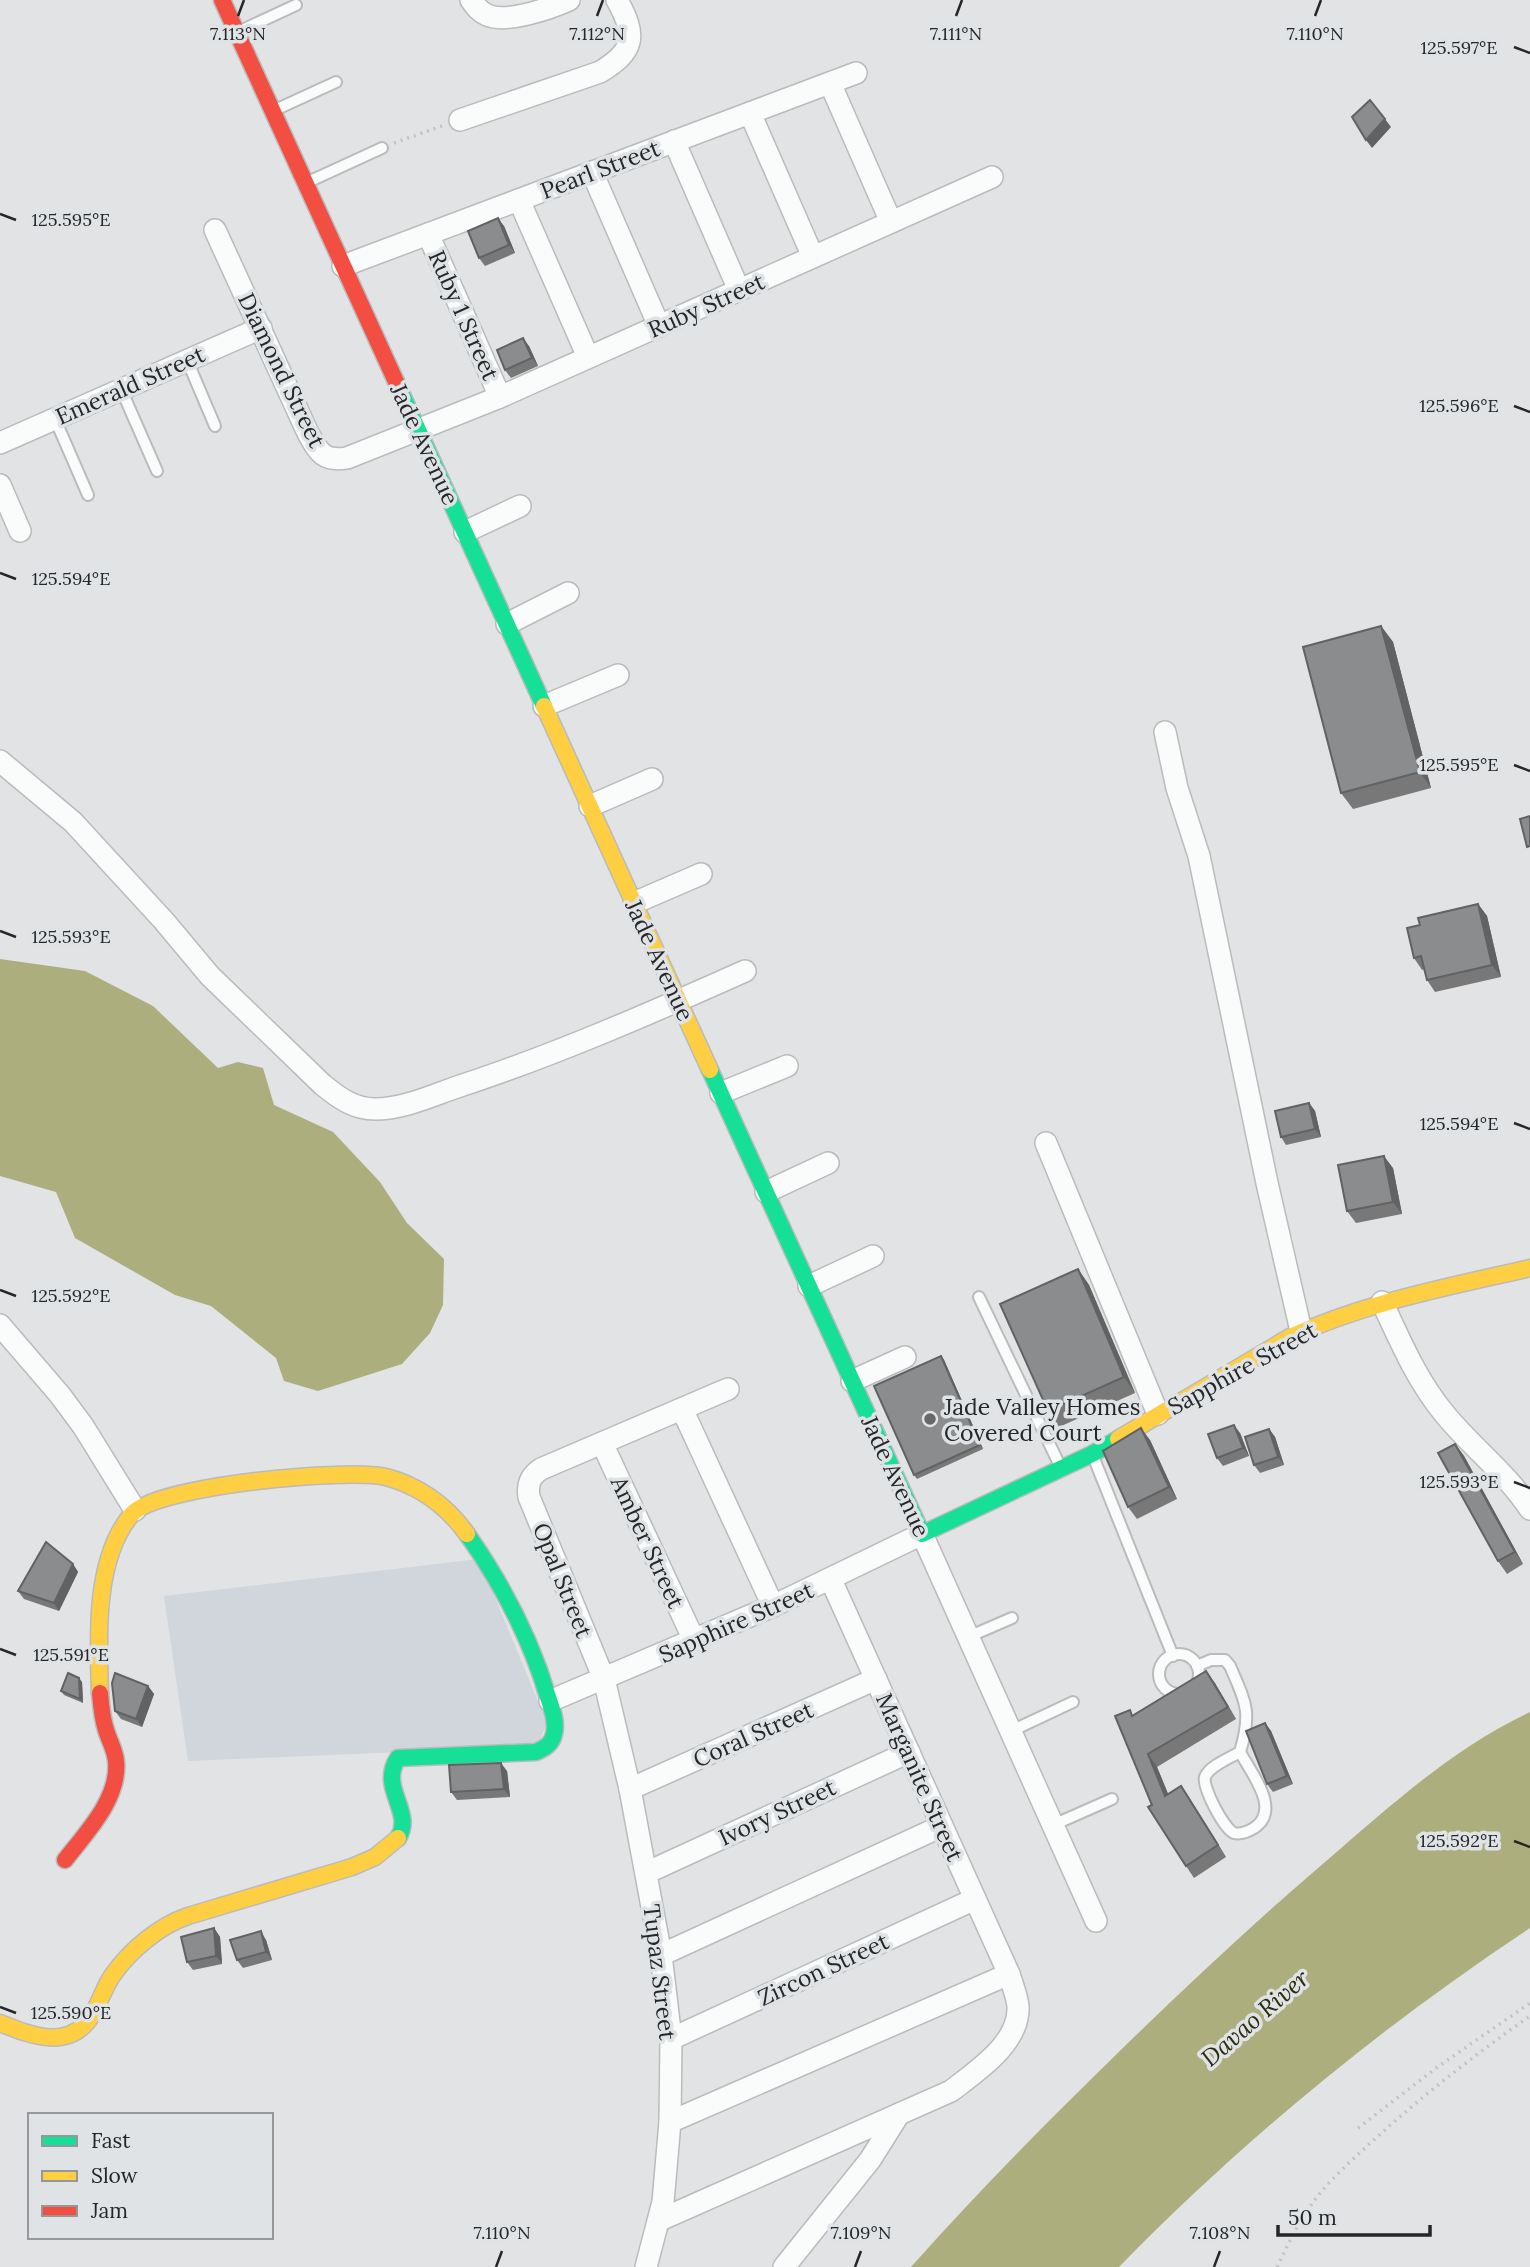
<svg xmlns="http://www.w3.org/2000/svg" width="1530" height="2267" viewBox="0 0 1530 2267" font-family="Lora,serif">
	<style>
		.built { fill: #d0d6db }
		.water { fill: #adae7e }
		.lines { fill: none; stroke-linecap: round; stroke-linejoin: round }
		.lane-casing { stroke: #b9bbbc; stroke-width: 14 }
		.street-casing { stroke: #b9bbbc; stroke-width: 24 }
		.fast-casing { stroke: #b9bbbc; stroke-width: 19 }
		.slow-casing { stroke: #b9bbbc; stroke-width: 19 }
		.jam-casing { stroke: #b9bbbc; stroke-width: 19 }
		.path { stroke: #c2c3c3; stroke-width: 3.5; stroke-dasharray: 2 5; stroke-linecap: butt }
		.lane { stroke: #fafbfb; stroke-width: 10 }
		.street { stroke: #fafbfb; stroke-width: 21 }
		.fast { stroke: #16e098; stroke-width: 16 }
		.slow { stroke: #ffcf43; stroke-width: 16 }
		.jam { stroke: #f24e42; stroke-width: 16 }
		.wall { fill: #787879 }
		.shaded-wall { fill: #616263 }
		.building { fill: #8b8c8d; stroke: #616263; stroke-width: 2 }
		.ticks { fill: none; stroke: #252627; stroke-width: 2.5 }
		.poi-dot { fill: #67686a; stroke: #e0e3e6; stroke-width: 2.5 }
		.labels { text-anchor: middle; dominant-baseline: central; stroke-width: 7; stroke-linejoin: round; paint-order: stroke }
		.street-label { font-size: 23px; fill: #252627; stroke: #e0e3e6 }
		.poi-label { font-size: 23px; fill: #252627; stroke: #e0e3e6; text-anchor: start }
		.water-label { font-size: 24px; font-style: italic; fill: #2c2c0c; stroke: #e0e3e6 }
		.ticks-label { font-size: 18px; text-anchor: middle; fill: #252627; stroke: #e0e3e6; stroke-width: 7; stroke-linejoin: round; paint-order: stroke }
	</style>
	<rect width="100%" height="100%" fill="#e1e3e5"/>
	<polygon class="built" points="479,1559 547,1723 537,1746 188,1761 164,1596"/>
	<g class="water">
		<polygon points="0,959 85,971 153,1006 218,1068 238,1062 263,1068 274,1105 333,1132 380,1182 407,1223 444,1259 443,1305 430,1333 402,1364 318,1391 284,1381 276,1358 211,1306 175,1295 75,1238 56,1192 0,1176"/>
		<path d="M1530 1712V1928C1382 2026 1243 2140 1119 2267H911C981 2188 1054 2115 1129 2042 1193 1980 1257 1920 1325 1862 1389 1807 1453 1748 1530 1712Z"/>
	</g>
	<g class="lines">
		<defs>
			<g id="lane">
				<polyline points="238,32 296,5"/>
				<polyline points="275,110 336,82"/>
				<polyline points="308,182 382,148"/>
				<polyline points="187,360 215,426"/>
				<polyline points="121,389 157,471"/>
				<polyline points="55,419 88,495"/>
				<polyline points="979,1297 1061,1468"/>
				<polyline points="1093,1456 1173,1656"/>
				<polyline points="968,1637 1012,1618"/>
				<circle cx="1179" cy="1674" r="20"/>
				<path d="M1197 1666 1211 1660H1225L1230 1666C1246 1703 1252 1712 1240 1752 1230 1758 1209 1766 1205 1777 1202 1787 1224 1829 1234 1833 1241 1835 1249 1831 1254 1828 1282 1810 1251 1773 1240 1752"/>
				<polyline points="1011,1731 1073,1702"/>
				<polyline points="1053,1825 1112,1799"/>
			</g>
			<g id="street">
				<path d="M471 0C476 7 480 12 487 15 506 24 551 8 569 0"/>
				<polyline points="830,83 891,222"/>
				<polyline points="750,113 813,257"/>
				<path d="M460 120 600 72C635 51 637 36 617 0"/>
				<polyline points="674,141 739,290"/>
				<polyline points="592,172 659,326"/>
				<polyline points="519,200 588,357"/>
				<path d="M215 230 307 431C318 451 322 462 347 458L500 397 992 177"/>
				<polyline points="428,234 500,397"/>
				<polyline points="343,266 856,73"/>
				<polyline points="0,443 261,328"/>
				<polyline points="0,485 20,531"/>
				<polyline points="465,532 520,506"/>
				<polyline points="507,624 568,593"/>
				<polyline points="544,706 618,675"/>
				<polyline points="1165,732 1177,788 1199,856 1267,1183 1301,1331"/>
				<path d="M0 761 73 822 164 921 210 976 323 1085C339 1098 354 1109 375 1109 403 1109 431 1096 457 1087 555 1055 651 1013 745 971"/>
				<polyline points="590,806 652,779"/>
				<polyline points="634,903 701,874"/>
				<polyline points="721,1093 787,1066"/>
				<polyline points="1046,1143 1158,1414"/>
				<polyline points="766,1192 828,1163"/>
				<polyline points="809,1286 873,1256"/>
				<path d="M1382 1302C1400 1340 1416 1379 1443 1412 1470 1446 1506 1472 1530 1509"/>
				<polyline points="0,1325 60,1395 83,1426 135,1510"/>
				<polyline points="852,1381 905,1357"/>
				<polyline points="682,1409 773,1606"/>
				<polyline points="602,1443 694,1640"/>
				<polyline points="550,1701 773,1606 922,1534 1096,1921"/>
				<polyline points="630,1789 876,1679"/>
				<polyline points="646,1873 909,1752"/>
				<polyline points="661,1955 942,1826"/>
				<polyline points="671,2039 975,1899"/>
				<polyline points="670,2122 1009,1974"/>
				<path d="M660 2220 951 2091C977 2071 1020 2043 1018 2006 1017 1996 1012 1984 1009 1974L831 1580"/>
				<path d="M646 2267 663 2202 670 2122 671 2039 661 1955 630 1789 604 1679 529 1497C527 1484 530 1476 541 1469L728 1389"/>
				<polyline points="784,2267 870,2160 899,2114"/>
			</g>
			<g id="fast">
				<polyline points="398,386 544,706"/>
				<polyline points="710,1070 922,1534 1092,1454 1118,1439"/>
				<path d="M398 1838C415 1812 378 1788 398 1758L536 1752C545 1748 552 1744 554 1734 557 1722 552 1709 548 1697 530 1637 503 1585 467 1534"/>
			</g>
			<g id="slow">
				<polyline points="544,706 710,1070"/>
				<path d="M1118 1439 1290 1337C1367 1302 1448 1287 1530 1268"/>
				<path d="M100 1693C98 1638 94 1558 132 1514 158 1485 348 1468 386 1477 420 1486 446 1505 467 1534"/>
				<path d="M0 2023C32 2036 70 2051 92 2015 100 2002 104 1988 112 1976 130 1950 159 1926 188 1916L352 1867 375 1857 398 1838"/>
			</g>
			<g id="jam">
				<polyline points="222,0 398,386"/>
				<path d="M65 1860C86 1833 120 1798 116 1761 115 1750 109 1740 106 1730 102 1718 101 1705 100 1693"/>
			</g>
		</defs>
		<use href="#lane" class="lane-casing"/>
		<use href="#street" class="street-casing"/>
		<use href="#fast" class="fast-casing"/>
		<use href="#slow" class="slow-casing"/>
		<use href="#jam" class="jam-casing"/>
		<g class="path">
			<polyline points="394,143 442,126"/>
			<polyline points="1358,2128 1439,2066 1530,2003"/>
			<path d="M1277 2267C1289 2243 1300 2218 1317 2197 1331 2179 1349 2163 1366 2147 1417 2100 1473 2056 1530 2016"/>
		</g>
		<use href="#lane" class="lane"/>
		<use href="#street" class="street"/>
		<use href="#fast" class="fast"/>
		<use href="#slow" class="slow"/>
		<use href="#jam" class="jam"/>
	</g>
	<g class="wall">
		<polygon points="504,226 515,253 485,266 479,258"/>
		<polygon points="529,346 538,366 511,378 505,370"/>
		<polygon points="1381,626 1393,642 1431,788 1353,809 1341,793"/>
		<polygon points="1478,904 1487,916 1501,977 1435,992 1427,980 1424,969 1422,970 1414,958 1420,925"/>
		<polygon points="1309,1103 1315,1111 1321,1137 1286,1145 1281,1137"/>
		<polygon points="1393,1168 1402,1214 1356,1223 1347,1211"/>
		<polygon points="1078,1269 1089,1285 1135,1393 1059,1427 1048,1411"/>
		<polygon points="941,1356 944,1360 983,1449 917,1479 914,1475"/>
		<polygon points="1269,1429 1275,1437 1284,1465 1260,1473 1254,1465"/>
		<polygon points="1240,1433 1249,1456 1223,1466 1217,1458"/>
		<polygon points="1150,1440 1177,1499 1137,1519 1128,1507"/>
		<polygon points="1455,1444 1464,1456 1523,1564 1507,1574 1498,1561"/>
		<polygon points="73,1564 78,1572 59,1611 24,1599 18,1591"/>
		<polygon points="1206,1671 1236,1719 1157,1767 1168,1794 1189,1798 1226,1857 1194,1878 1186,1866 1133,1715"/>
		<polygon points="82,1682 83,1703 64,1695 61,1691"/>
		<polygon points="148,1686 154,1694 142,1727 121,1719 115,1711"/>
		<polygon points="1265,1723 1271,1731 1293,1784 1273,1792 1267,1784"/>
		<polygon points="507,1771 510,1797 457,1800 451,1792"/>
		<polygon points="214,1928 220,1937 222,1964 193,1970 187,1962"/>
		<polygon points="266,1940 272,1960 243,1968 237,1960"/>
	</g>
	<g class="shaded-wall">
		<polygon points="1385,119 1391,127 1372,148 1366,140"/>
		<polygon points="498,218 504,226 515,253 509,245"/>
		<polygon points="523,338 529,346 538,366 532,358"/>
		<polygon points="1381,626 1393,642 1431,788 1420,772"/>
		<polygon points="1478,904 1487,916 1501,977 1492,965"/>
		<polygon points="1309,1103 1315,1111 1321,1137 1315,1129"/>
		<polygon points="1384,1156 1393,1168 1402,1214 1393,1202"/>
		<polygon points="1078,1269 1089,1285 1135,1393 1124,1377"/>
		<polygon points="941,1356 944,1360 983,1449 980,1445"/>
		<polygon points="1234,1425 1240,1433 1249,1456 1243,1448"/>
		<polygon points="1141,1428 1150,1440 1177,1499 1169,1487"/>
		<polygon points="1269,1429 1275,1437 1284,1465 1278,1457"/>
		<polygon points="1455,1444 1464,1456 1523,1564 1515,1552"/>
		<polygon points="73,1564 78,1572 59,1611 54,1603"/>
		<polygon points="1206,1671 1215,1683 1236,1719 1228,1707"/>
		<polygon points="79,1678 82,1682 83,1703 80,1699"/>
		<polygon points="148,1686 154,1694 142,1727 136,1719"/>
		<polygon points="1265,1723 1271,1731 1293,1784 1287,1776"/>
		<polygon points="1148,1754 1157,1767 1174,1808 1165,1796"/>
		<polygon points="501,1763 507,1771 510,1797 504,1789"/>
		<polygon points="1181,1786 1189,1798 1226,1857 1218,1845"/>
		<polygon points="214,1928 220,1937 222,1964 216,1956"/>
		<polygon points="261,1931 266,1940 272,1960 266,1952"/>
	</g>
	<g class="building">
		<polygon points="1370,100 1385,119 1366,140 1352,117"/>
		<polygon points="498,218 509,245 479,258 468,231"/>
		<polygon points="523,338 532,358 505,370 497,350"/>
		<polygon points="1381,626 1420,772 1341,793 1303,647"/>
		<polygon points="1530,816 1530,846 1527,847 1520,819"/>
		<polygon points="1478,904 1492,965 1427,980 1421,956 1414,958 1407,928 1420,925 1418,918"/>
		<polygon points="1309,1103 1315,1129 1281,1137 1275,1111"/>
		<polygon points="1384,1156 1393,1202 1347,1211 1338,1165"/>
		<polygon points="1078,1269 1124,1377 1048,1411 1000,1304"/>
		<polygon points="941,1356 980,1445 914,1475 874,1386"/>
		<polygon points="1234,1425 1243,1448 1217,1458 1208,1434"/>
		<polygon points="1141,1428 1169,1487 1128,1507 1103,1451"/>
		<polygon points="1269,1429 1278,1457 1254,1465 1245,1437"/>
		<polygon points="1455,1444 1515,1552 1498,1561 1438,1453"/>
		<polygon points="46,1542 73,1564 54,1603 18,1591"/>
		<polygon points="1206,1671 1228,1707 1148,1754 1165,1796 1181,1786 1218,1845 1186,1866 1148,1807 1152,1805 1115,1716 1130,1710 1132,1716"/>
		<polygon points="68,1673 79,1678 80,1699 61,1691"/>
		<polygon points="115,1673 148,1686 136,1719 115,1711 112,1683"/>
		<polygon points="1265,1723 1287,1776 1267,1784 1246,1731"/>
		<polygon points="501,1763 504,1789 451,1792 449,1765"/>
		<polygon points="214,1928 216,1956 187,1962 181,1937"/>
		<polygon points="261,1931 266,1952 237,1960 230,1940"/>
	</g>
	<path class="ticks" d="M238 16 244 0M597 16 603 0M956 16 962 0M1315 16 1321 0M1514 47 1530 53M0 214 16 220M1514 406 1530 412M0 573 16 579M1514 765 1530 771M0 931 16 937M1514 1123 1530 1129M0 1290 16 1296M1514 1482 1530 1488M0 1649 16 1655M1514 1841 1530 1847M0 2007 16 2013M496 2267 502 2251M855 2267 861 2251M1214 2267 1220 2251"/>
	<circle class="poi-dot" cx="930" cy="1419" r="7"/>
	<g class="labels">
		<g class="street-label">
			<text transform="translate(600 169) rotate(-21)">Pearl Street</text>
			<text transform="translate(706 305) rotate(-24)">Ruby Street</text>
			<text transform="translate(464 315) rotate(66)">Ruby 1 Street</text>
			<text transform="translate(282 370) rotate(64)">Diamond Street</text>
			<text transform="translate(130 385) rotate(-24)">Emerald Street</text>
			<text transform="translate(425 444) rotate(65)">Jade Avenue</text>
			<text transform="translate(660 960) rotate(65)">Jade Avenue</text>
			<text transform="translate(1242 1368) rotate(-29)">Sapphire Street</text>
			<text transform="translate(896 1476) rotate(65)">Jade Avenue</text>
			<text transform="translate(648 1542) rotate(65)">Amber Street</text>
			<text transform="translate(563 1580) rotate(68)">Opal Street</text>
			<text transform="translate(736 1622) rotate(-24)">Sapphire Street</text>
			<text transform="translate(753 1734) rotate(-24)">Coral Street</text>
			<text transform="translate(920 1777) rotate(66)">Marganite Street</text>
			<text transform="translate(777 1812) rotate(-25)">Ivory Street</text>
			<text transform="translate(823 1969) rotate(-25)">Zircon Street</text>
			<text transform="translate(660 1972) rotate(83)">Tupaz Street</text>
		</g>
		<g class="poi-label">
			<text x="944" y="1406">Jade Valley Homes<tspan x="944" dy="26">Covered Court</tspan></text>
		</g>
		<g class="water-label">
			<text transform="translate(1255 2018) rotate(-41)">Davao River</text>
		</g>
	</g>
	<g class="ticks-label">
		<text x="238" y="40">7.113°N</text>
		<text x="597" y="40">7.112°N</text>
		<text x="956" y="40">7.111°N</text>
		<text x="1315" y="40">7.110°N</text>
		<text x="1459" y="54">125.597°E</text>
		<text x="71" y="226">125.595°E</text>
		<text x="1459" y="412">125.596°E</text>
		<text x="71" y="585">125.594°E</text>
		<text x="1459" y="771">125.595°E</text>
		<text x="71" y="943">125.593°E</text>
		<text x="1459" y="1130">125.594°E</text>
		<text x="71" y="1302">125.592°E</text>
		<text x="1459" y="1488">125.593°E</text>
		<text x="71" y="1661">125.591°E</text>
		<text x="1459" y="1847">125.592°E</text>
		<text x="71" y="2019">125.590°E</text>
		<text x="502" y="2239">7.110°N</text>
		<text x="861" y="2239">7.109°N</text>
		<text x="1220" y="2239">7.108°N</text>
	</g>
	<rect x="28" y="2113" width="245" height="126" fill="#e0e3e6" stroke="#95979a" stroke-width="2"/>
	<rect x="42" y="2136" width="35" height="10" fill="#16e098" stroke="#95979a" stroke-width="2"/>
	<text x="91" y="2148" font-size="21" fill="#252627">Fast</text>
	<rect x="42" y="2171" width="35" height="10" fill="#ffcf43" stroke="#95979a" stroke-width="2"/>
	<text x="91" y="2183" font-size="21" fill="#252627">Slow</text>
	<rect x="42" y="2206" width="35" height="10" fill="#f24e42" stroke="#95979a" stroke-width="2"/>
	<text x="91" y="2218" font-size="21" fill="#252627">Jam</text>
	<path d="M1278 2225v10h152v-10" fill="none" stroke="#252627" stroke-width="3.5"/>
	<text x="1288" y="2225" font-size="21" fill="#252627" stroke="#e0e3e6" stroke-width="5" paint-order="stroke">50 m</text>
</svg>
